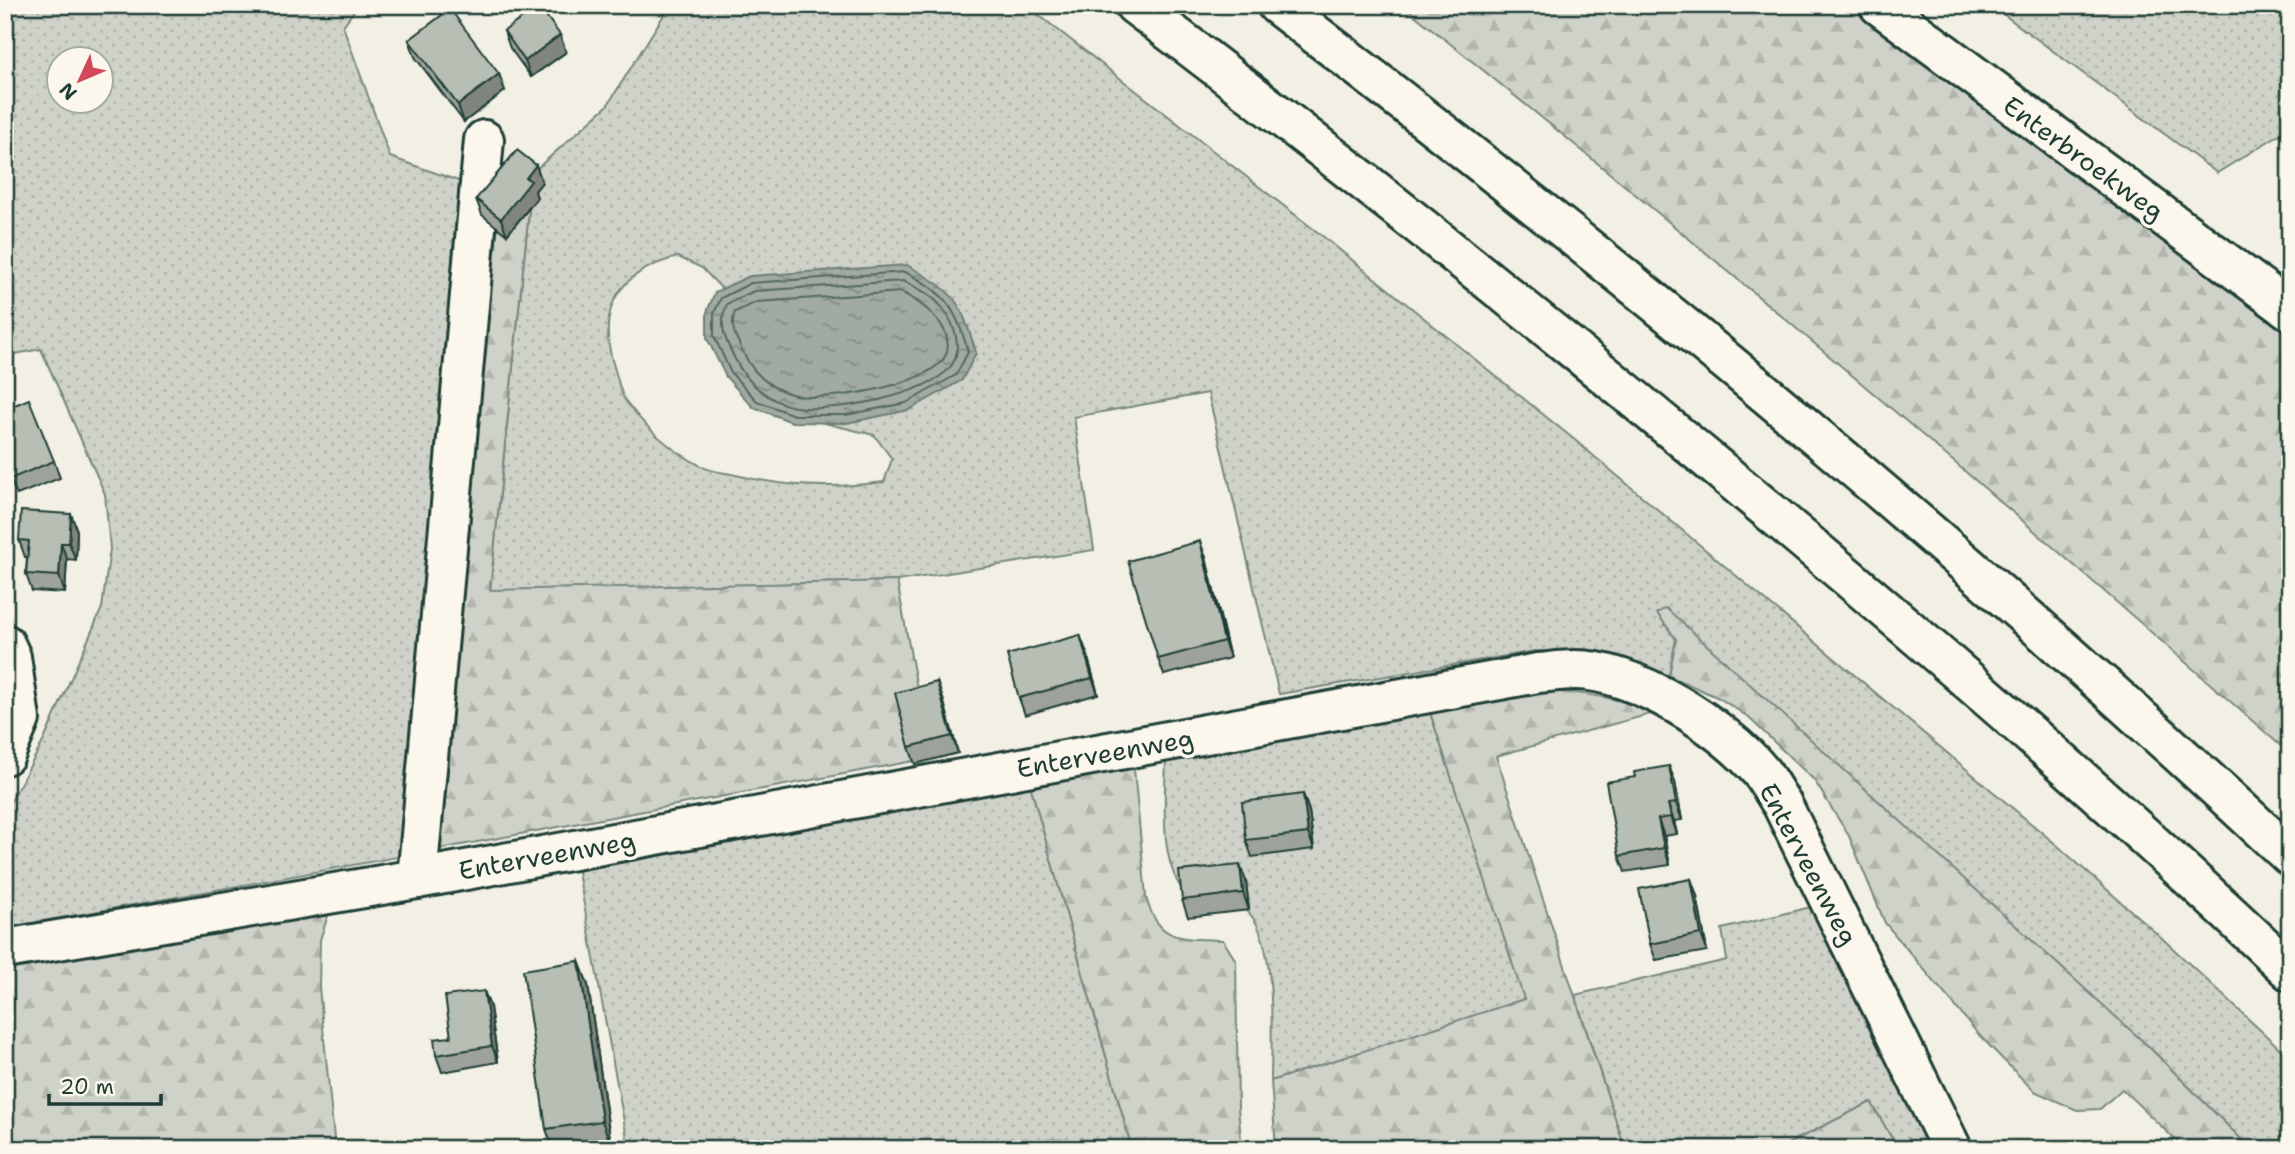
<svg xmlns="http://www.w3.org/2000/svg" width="2295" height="1154" viewBox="0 0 2295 1154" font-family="'Shantell Sans',sans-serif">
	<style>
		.grass { fill: url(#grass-dots); stroke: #77887e; stroke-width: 2; fill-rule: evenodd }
		.forest { fill: url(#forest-firs); stroke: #77887e; stroke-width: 2 }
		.water { fill: url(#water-ripples); stroke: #6e7f75; stroke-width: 2 }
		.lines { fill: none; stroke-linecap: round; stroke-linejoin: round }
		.shore { stroke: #536960; stroke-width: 2 }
		.minor-casing { stroke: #1f3d34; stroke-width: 44 }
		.highway-casing { stroke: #1f3d34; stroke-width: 44 }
		.minor { stroke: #fbf7ec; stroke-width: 38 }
		.highway { stroke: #fbf7ec; stroke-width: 38 }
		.wall { fill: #9da39a; stroke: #1f3d34; stroke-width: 2 }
		.shaded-wall { fill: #80857d; stroke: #1f3d34; stroke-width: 2 }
		.building { fill: #b7beb3; stroke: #1f3d34; stroke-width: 2 }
		.labels { text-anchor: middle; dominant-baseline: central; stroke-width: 7; stroke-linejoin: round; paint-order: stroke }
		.street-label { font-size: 26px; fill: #1f3d34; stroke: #fbf7ec }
	</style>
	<defs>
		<pattern id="grass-dots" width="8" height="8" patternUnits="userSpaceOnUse" patternTransform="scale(1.75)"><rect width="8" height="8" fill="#cfd2c8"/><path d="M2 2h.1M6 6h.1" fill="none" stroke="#b1b5ac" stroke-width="1.8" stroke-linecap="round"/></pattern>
		<pattern id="forest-firs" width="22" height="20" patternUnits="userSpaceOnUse" patternTransform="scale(1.75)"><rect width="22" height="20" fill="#cfd2c8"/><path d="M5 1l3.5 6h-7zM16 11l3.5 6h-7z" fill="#b1b5ac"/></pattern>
		<pattern id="water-ripples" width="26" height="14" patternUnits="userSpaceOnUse" patternTransform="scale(1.75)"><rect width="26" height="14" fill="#a2aba1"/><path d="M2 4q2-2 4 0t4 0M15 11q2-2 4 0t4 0" fill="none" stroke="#838c84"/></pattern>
	</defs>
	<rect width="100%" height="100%" fill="#f2f0e5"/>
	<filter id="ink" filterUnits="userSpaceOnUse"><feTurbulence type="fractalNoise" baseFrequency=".0143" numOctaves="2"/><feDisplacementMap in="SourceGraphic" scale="14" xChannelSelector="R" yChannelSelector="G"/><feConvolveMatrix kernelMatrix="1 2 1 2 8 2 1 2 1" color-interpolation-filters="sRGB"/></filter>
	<g filter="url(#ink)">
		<g class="grass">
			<path d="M5 5H358L343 26 390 157 470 185 403 856 5 928V812L44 740 102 608 110 549 105 494 41 349 5 356ZM60 60H102V102H60Z"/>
			<path d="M670 5H1026L1325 238 1576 441 2059 847 2165 941 2290 1058V1149H2251L2148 1046 1657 613 1676 639 1669 676 1625 660 1583 651H1535L1279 694 1208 393 1074 417 1094 550 897 581 490 591 533 172 607 106ZM678 257 702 268 722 289 750 276 972 339 976 353 847 423 820 422 874 435 892 459 884 482C829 489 785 487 731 474 721 472 709 471 701 466 671 450 645 428 625 400 620 392 618 380 615 370 595 310 617 272 678 257Z"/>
			<polygon points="1991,5 2290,5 2290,128 2217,173"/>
			<path d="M1428 706 1525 1000 1271 1081C1271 1042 1279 930 1243 908 1230 900 1204 900 1189 898 1156 864 1166 797 1166 752Z"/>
			<polygon points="1028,777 1132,1149 629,1149 576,861"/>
			<polygon points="1827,903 1941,1149 1898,1149 1871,1102 1778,1149 1625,1149 1575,995 1727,960 1722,929"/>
		</g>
		<g class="forest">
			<path d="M1402 5H1861L2290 326V754C2000 498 1705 247 1402 5Z"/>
			<polygon points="533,172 490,590 897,581 930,758 434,850 500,202"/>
			<polygon points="1666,608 2148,1046 2251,1149 2185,1149 2122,1089 2100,1109 2077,1110 2034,1091 1980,1036 1885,923 1849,836 1814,780 1748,717 1719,698 1669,676 1676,639 1657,613"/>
			<path d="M1517 690C1564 691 1611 693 1654 713L1496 756 1625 1149H1276L1271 1081 1524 999 1428 706Z"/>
			<path d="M1133 758 1146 897C1158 943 1182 938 1223 940L1236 961 1238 1108 1242 1149H1132L1028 777Z"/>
			<polygon points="331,906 320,940 319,987 335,1149 5,1149 5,966"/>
			<polygon points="1871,1102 1898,1149 1778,1149"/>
		</g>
		<path class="water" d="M907 265C956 293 960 299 976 353L962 380 909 410 847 423 792 422 753 407 726 377 707 338V312L715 292 750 276Z"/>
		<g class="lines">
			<g class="shore">
				<path d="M905 272C945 292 957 309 968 352L956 375 906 403 846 415H794L757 401 731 373 714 336V313L721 298 751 283Z"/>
				<path d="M903 281C913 286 927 292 935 300 952 315 965 347 951 366 929 396 831 413 795 407 769 402 746 382 735 359 725 340 718 325 727 304L754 291Z"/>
				<path d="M901 292C920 302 953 324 947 351 941 385 823 403 795 395 771 389 753 374 743 352 737 339 729 327 735 312L757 302Z"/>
			</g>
			<defs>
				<g id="minor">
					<polyline points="1879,5 2290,310"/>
					<polyline points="5,644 11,657 20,719 5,755"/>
					<polyline points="417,879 484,140"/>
					<path d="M5 949 417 879 1538 673C1550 672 1563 670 1575 670 1635 670 1724 727 1761 772 1769 782 1775 794 1782 804L1952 1149"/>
				</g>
				<g id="highway">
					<path d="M1135 5C1355 171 1569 343 1780 520 1954 666 2125 814 2290 971"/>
					<path d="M1277 5C1628 272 1968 555 2290 856"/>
				</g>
			</defs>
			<use href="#minor" class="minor-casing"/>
			<use href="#highway" class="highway-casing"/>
			<use href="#minor" class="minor"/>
			<use href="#highway" class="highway"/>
		</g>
		<g class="wall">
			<polygon points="504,31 560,35 566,52 531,77 510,48"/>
			<polygon points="409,40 499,74 505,91 464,122 415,57"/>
			<polygon points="536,165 542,182 535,191 537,198 507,235 482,215 476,199"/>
			<polygon points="5,409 54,461 60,478 17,495 5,468"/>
			<polygon points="71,514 77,531 76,560 67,559 65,593 32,591 26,574 27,557 25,557 19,540"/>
			<polygon points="1206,558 1230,658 1164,675 1158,659"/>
			<polygon points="1080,635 1086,651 1098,694 1025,715 1019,698"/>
			<polygon points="937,682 943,699 958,753 915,764 909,747"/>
			<polygon points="1669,766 1675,782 1682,820 1674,821 1677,834 1664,836 1670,865 1625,872 1619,856 1635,777"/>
			<polygon points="1303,794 1309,811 1314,849 1252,857 1246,840"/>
			<polygon points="1691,879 1697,896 1707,951 1656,960 1650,944"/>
			<polygon points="1246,881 1249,910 1188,917 1182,900"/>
			<polygon points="579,961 588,985 611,1145 587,1149 553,1149 546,1129"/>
			<polygon points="484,991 490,1007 498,1062 442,1072 436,1055 451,1037"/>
		</g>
		<g class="shaded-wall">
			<polygon points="560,35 566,52 531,77 525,61"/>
			<polygon points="499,74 505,91 464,122 458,105"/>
			<polygon points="536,165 542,182 535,191 537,198 507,235 501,219 526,178"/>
			<polygon points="71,514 77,531 76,560 69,543"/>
			<polygon points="1200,541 1206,558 1230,658 1224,641"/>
			<polygon points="61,543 67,559 65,593 59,576"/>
			<polygon points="1080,635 1086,651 1098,694 1092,678"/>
			<polygon points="937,682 943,699 958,753 952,736"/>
			<polygon points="1669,766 1675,782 1682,820 1676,803"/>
			<polygon points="1303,794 1309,811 1314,849 1308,833"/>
			<polygon points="1668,804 1674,821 1677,834 1671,817"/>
			<polygon points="1658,819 1664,836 1670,865 1664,848"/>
			<polygon points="1240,865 1246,881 1249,910 1243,893"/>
			<polygon points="1691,879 1697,896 1707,951 1701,934"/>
			<polygon points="579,961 588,985 611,1145 602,1121"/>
			<polygon points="484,991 490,1007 498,1062 492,1046"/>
		</g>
		<g class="building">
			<polygon points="539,6 560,35 525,61 504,31"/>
			<polygon points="450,9 499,74 458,105 409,40"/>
			<polygon points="517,150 536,165 526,178 531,181 501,219 476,199"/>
			<polygon points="29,399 54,461 10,479 5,466 5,409"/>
			<polygon points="21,511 71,514 69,543 61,543 59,576 26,574 29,541 19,540"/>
			<polygon points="1200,541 1224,641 1158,659 1128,561"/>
			<polygon points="1080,635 1092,678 1019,698 1007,655"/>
			<polygon points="937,682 952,736 909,747 895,693"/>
			<polygon points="1669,766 1676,803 1668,804 1671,817 1658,819 1664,848 1619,856 1606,782 1635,777 1634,772"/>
			<polygon points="1303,794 1308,833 1246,840 1242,802"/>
			<polygon points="1240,865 1243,893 1182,900 1179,871"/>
			<polygon points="1691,879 1701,934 1650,944 1639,889"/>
			<polygon points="579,961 602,1121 546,1129 523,970"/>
			<polygon points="484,991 492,1046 436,1055 434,1039 451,1037 445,996"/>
		</g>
	</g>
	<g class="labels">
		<g class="street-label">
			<text transform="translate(2084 158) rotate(36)">Enterbroekweg</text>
			<text transform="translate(1105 753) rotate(-10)">Enterveenweg</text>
			<text transform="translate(547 855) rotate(-10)">Enterveenweg</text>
			<text transform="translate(1809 864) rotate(62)">Enterveenweg</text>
		</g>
	</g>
	<rect width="2295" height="1154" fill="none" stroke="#fbf7ec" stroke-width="28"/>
	<rect x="14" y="14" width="2267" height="1126" fill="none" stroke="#1f3d34" stroke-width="2.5" filter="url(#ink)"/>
	<g transform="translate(80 80) rotate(226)"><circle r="33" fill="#fbf7ec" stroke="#a3ada2" stroke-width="2"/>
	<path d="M0-5L12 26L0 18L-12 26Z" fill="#d1495b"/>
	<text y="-10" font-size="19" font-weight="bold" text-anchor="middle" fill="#1f3d34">N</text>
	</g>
	<path d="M49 1094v10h112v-10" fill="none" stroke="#1f3d34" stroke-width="3.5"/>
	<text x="60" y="1094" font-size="21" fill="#1f3d34" stroke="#fbf7ec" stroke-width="5" paint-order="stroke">20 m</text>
</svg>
